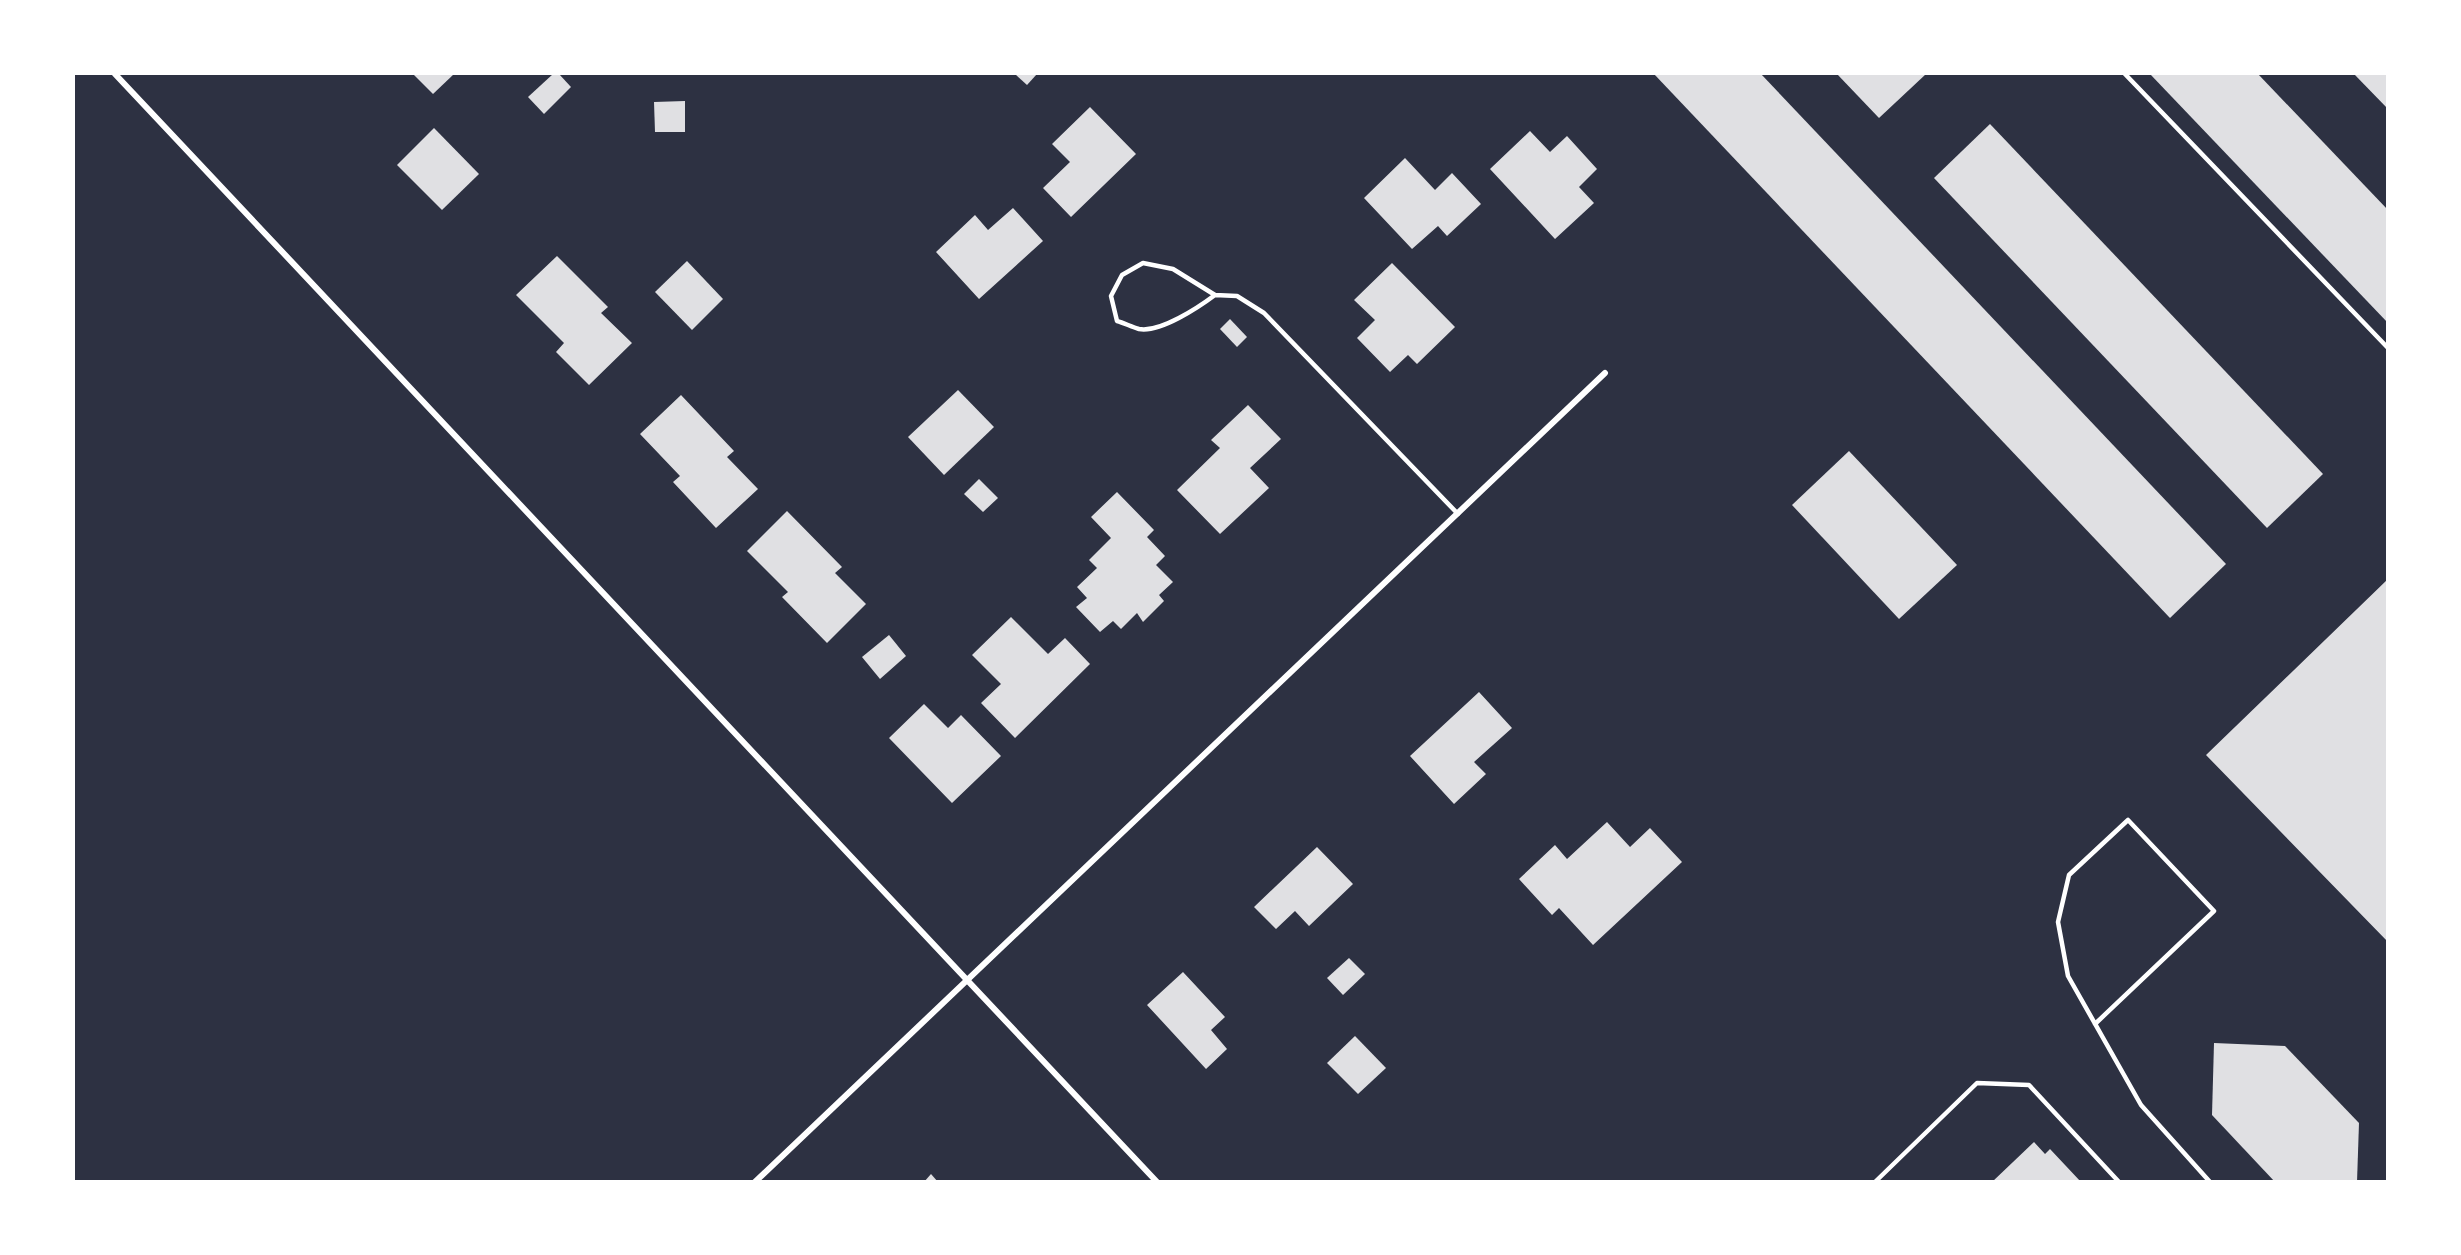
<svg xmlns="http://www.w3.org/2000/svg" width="2461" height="1255" viewBox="0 0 2461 1255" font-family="Jost,sans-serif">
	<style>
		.building { fill: #e0e0e3 }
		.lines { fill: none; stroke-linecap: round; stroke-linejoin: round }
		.service { stroke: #fff; stroke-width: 4.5 }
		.minor { stroke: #fff; stroke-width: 6 }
	</style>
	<rect width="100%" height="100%" fill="#2d3142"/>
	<g class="building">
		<polygon points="413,74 454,74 433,94"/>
		<polygon points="553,74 559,74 571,87 544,114 528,97"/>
		<polygon points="1015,74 1037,74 1027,85"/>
		<polygon points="1654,74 1761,74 2226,564 2170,618"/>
		<polygon points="1837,74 1926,74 1879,118"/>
		<polygon points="2150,74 2258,74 2388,210 2388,323"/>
		<polygon points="2354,74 2388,74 2388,109"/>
		<polygon points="685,101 685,132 655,132 654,102"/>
		<polygon points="1090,107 1136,154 1071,217 1043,188 1070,162 1052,144"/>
		<polygon points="1990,124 2323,474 2267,528 1934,178"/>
		<polygon points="434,128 479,174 442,210 397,165"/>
		<polygon points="1530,131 1550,152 1567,136 1597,169 1579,187 1594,203 1555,239 1490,169"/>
		<polygon points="1405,158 1435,190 1452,173 1481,204 1447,236 1438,226 1412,249 1364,198"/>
		<polygon points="1013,208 1043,241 979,299 936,252 975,215 988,230"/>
		<polygon points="557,256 608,307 601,313 632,343 589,385 556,352 564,343 516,295"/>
		<polygon points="687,261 723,299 692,330 655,292"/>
		<polygon points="1392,263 1455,327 1417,364 1408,355 1390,372 1357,338 1375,320 1354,300"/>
		<polygon points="1230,319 1247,337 1237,347 1220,329"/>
		<polygon points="958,390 994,427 944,475 908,437"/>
		<polygon points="681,395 734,451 727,457 758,489 716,528 673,482 680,476 640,434"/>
		<polygon points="1248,405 1281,439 1250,468 1269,488 1220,534 1177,490 1220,448 1211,440"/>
		<polygon points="1849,451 1957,565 1899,619 1792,505"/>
		<polygon points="979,479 998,498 983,512 964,494"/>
		<polygon points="1117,492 1154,530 1147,537 1165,556 1156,565 1173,582 1159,595 1164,601 1143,622 1137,613 1121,629 1113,621 1100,632 1076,607 1087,598 1077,587 1097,568 1089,560 1111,538 1091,517"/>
		<polygon points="787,511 842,567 835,573 866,604 827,643 782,597 788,592 747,551"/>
		<polygon points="2388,579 2387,753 2388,942 2206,755"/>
		<polygon points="1011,617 1048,654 1065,638 1090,664 1015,738 981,703 1001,684 972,655"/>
		<polygon points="889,635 906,656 880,679 862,657"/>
		<polygon points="1479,692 1512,728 1474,762 1486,774 1454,804 1410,756"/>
		<polygon points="924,704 948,728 961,715 1001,756 952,803 889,738"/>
		<polygon points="1607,822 1630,847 1650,828 1682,862 1593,945 1559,908 1552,915 1519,879 1555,845 1567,859"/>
		<polygon points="1317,847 1353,884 1309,926 1295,911 1276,929 1254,907"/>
		<polygon points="1349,958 1365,974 1343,995 1327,978"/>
		<polygon points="1183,972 1225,1017 1211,1030 1227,1049 1206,1069 1147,1005"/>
		<polygon points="1355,1036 1386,1068 1358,1094 1327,1063"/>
		<polygon points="2214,1043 2285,1046 2359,1123 2357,1182 2275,1182 2212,1115"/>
		<polygon points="2034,1142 2045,1154 2050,1149 2081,1182 1992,1182"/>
		<polygon points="931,1174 938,1182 924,1182"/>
	</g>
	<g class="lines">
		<g class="service">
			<polyline points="2125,74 2388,348"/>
			<path d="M1215 295C1199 307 1160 333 1139 329 1132 327 1124 323 1117 321L1111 296 1122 275 1143 263 1173 269 1215 295 1237 296 1264 313 1458 514"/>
			<polyline points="2095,1024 2214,911 2128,820 2069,875 2058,922 2068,976 2141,1105 2210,1182"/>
			<polyline points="1875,1182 1977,1083 2029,1085 2119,1182"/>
		</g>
		<g class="minor">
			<polyline points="115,74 1157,1182"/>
			<polyline points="755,1182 1605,373"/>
		</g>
	</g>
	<rect width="2461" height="1255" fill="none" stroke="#ffffff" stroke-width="150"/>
</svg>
